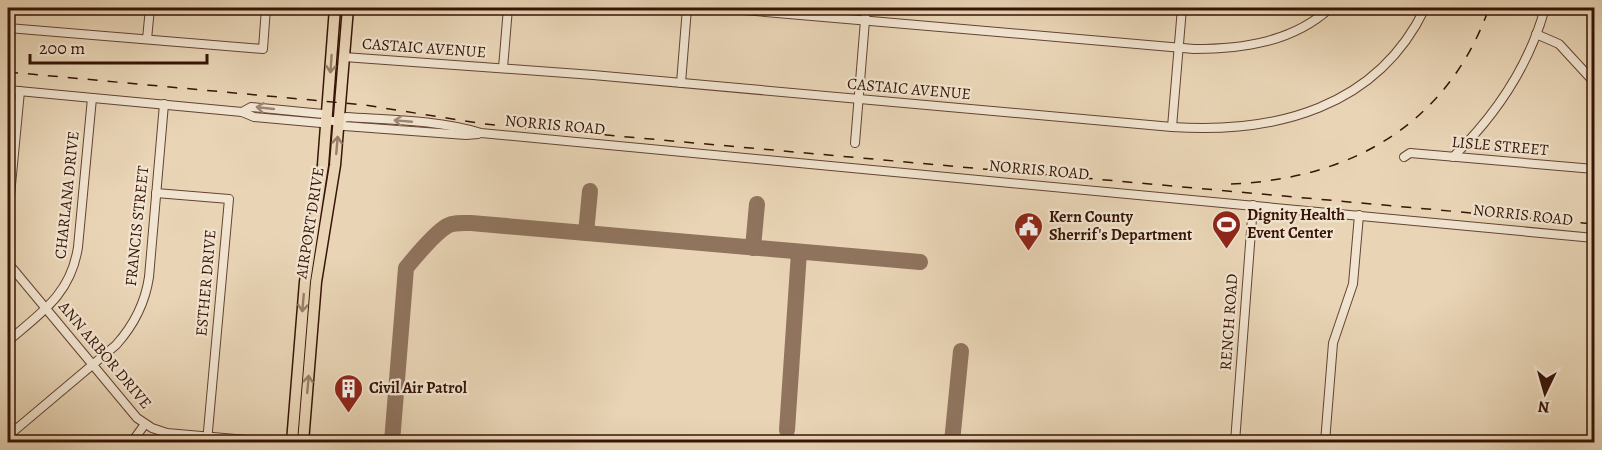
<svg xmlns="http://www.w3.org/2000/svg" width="1602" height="450" viewBox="0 0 1602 450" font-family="Alegreya,serif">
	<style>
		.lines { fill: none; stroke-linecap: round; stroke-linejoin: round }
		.taxiway { stroke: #90745e; stroke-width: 16 }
		.minor-casing { stroke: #634432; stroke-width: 10 }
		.major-casing { stroke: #361406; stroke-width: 13 }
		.minor { stroke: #f1e4d0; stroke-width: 8 }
		.major { stroke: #e9d5b6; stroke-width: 10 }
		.rail { stroke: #361406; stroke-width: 1.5; stroke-dasharray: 10 10; stroke-linecap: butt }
		.oneway { stroke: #987e67 }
		.oneway2 { stroke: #9d8675 }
		.labels { text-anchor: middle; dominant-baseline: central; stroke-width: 4.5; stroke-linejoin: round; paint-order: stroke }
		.street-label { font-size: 16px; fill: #361406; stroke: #f1e4d0 }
		.poi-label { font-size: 16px; font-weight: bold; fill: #361406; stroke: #f1e4d0; text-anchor: start }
	</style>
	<rect width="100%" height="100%" fill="#e9d5b6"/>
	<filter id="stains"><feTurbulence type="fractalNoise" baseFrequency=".00333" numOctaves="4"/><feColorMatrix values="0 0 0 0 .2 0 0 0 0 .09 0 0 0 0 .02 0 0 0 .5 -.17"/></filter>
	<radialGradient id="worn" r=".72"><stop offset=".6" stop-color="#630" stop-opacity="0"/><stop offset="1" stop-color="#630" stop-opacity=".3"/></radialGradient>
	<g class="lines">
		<g class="taxiway">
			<polyline points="586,233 590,191"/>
			<polyline points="753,248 757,204"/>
			<polyline points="787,430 799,252"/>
			<path d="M392 442 406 268C415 257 435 233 447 226 454 222 463 223 471 223L920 262"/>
			<polyline points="952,442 961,351"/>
		</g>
		<defs>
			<g id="minor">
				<path d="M720 8 1194 49C1243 49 1293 42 1330 8"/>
				<polyline points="8,28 263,49 266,8"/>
				<polyline points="1536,34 1559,44 1594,82"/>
				<polyline points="147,39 150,8"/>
				<path d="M344 57 593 75 1172 127C1275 134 1377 108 1425 8"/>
				<polyline points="503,68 508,8"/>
				<polyline points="681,83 687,8"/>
				<path d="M8 90 242 112 254 117 321 123C330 119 337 120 344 126L466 135 478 134"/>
				<polyline points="242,112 251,107 323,114 327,120"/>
				<path d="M339 121 346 117C391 120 438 120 481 133L1594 238"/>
				<polyline points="1172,127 1182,8"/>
				<polyline points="855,143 866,8"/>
				<polyline points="1404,157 1410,153 1594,169"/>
				<path d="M1453 157C1496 115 1529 66 1545 8"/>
				<polyline points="156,193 229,199 207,442"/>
				<polyline points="8,216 20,91"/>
				<polyline points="8,263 137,418 152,428 167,433 270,442"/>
				<path d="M8 341C41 313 71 294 78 247L92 98"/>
				<path d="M8 436 116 345C134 325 145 304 149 277L164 104"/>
				<polyline points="132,442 145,424"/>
				<polyline points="1235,442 1253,205"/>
				<polyline points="1325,442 1333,343 1353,284 1359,215"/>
			</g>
			<g id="major">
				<polyline points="292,442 305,282 323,165 335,8"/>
				<polyline points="303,442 316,282 335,165 348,8"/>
			</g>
		</defs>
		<use href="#minor" class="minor-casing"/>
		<use href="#major" class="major-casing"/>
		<use href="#minor" class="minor"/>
		<use href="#major" class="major"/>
		<g class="rail">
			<polyline points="8,72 365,105 484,124 1594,224"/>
			<path d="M1231 184C1351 179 1448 124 1489 8"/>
		</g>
	</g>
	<defs><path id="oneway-shaft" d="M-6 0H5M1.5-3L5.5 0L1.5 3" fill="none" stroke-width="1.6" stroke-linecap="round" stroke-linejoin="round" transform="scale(1.5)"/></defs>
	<g class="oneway">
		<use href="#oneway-shaft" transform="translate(331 64) rotate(94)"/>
		<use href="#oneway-shaft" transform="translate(337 145) rotate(-85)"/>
		<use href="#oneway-shaft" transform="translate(303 303) rotate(95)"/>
		<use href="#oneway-shaft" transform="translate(308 384) rotate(-85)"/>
	</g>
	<g class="oneway2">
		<use href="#oneway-shaft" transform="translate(265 108) rotate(-174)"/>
		<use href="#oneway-shaft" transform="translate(403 121) rotate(-175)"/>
	</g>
	<defs>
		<symbol id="stadium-pin" viewBox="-11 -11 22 30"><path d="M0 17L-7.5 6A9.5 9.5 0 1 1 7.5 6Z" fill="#8f2418" stroke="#f1e4d0"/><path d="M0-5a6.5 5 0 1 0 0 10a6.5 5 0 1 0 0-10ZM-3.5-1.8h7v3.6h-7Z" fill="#fff"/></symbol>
		<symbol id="civic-pin" viewBox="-11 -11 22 30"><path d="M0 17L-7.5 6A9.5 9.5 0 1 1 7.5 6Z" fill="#8f2418" stroke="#f1e4d0"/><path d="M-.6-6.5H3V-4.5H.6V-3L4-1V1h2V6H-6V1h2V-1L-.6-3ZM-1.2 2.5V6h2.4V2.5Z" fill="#fff"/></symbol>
		<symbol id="building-pin" viewBox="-11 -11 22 30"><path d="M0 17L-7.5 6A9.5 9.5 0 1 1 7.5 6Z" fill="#8f2418" stroke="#f1e4d0"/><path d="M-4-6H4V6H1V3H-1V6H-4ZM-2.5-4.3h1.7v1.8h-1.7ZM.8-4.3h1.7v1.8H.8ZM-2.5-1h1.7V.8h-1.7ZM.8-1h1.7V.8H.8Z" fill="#fff"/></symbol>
	</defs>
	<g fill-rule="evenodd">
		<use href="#stadium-pin" x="1210" y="208" width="33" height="45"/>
		<use href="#civic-pin" x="1012" y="210" width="33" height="45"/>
		<use href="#building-pin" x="332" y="372" width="33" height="45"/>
	</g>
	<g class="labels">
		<g class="street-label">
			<text transform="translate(424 48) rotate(4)">CASTAIC AVENUE</text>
			<text transform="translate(909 89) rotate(5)">CASTAIC AVENUE</text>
			<text transform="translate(555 125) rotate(5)">NORRIS ROAD</text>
			<text transform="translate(1500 146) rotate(5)">LISLE STREET</text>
			<text transform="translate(1039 170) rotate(5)">NORRIS ROAD</text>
			<text transform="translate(67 195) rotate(-84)">CHARLANA DRIVE</text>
			<text transform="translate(1523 215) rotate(6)">NORRIS ROAD</text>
			<text transform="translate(310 223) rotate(-81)">AIRPORT DRIVE</text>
			<text transform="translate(137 226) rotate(-84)">FRANCIS STREET</text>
			<text transform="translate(206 283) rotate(-85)">ESTHER DRIVE</text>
			<text transform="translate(1229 322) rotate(-86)">RENCH ROAD</text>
			<text transform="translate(105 355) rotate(50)">ANN ARBOR DRIVE</text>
		</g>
		<g class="poi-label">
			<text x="1247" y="215">Dignity Health<tspan x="1247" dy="18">Event Center</tspan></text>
			<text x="1049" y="217">Kern County<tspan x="1049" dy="18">Sherrif's Department</tspan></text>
			<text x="369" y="388">Civil Air Patrol</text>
		</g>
	</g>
	<rect width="1602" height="450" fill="none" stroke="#e9d5b6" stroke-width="30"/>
	<rect x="9" y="9" width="1584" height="432" fill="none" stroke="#361406" stroke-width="3"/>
	<rect x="15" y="15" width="1572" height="420" fill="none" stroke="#361406" stroke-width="1.5"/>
	<g transform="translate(1545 393) rotate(185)" stroke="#f1e4d0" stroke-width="4.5" paint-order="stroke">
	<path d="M0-4.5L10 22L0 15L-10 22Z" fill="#361406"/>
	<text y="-9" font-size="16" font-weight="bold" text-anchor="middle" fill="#361406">N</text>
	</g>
	<path d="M30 54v9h177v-9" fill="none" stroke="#361406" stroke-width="3"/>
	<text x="39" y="54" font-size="18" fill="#361406" stroke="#f1e4d0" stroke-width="4.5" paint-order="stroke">200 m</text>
	<rect width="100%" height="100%" filter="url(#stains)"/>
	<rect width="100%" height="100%" fill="url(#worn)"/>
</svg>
